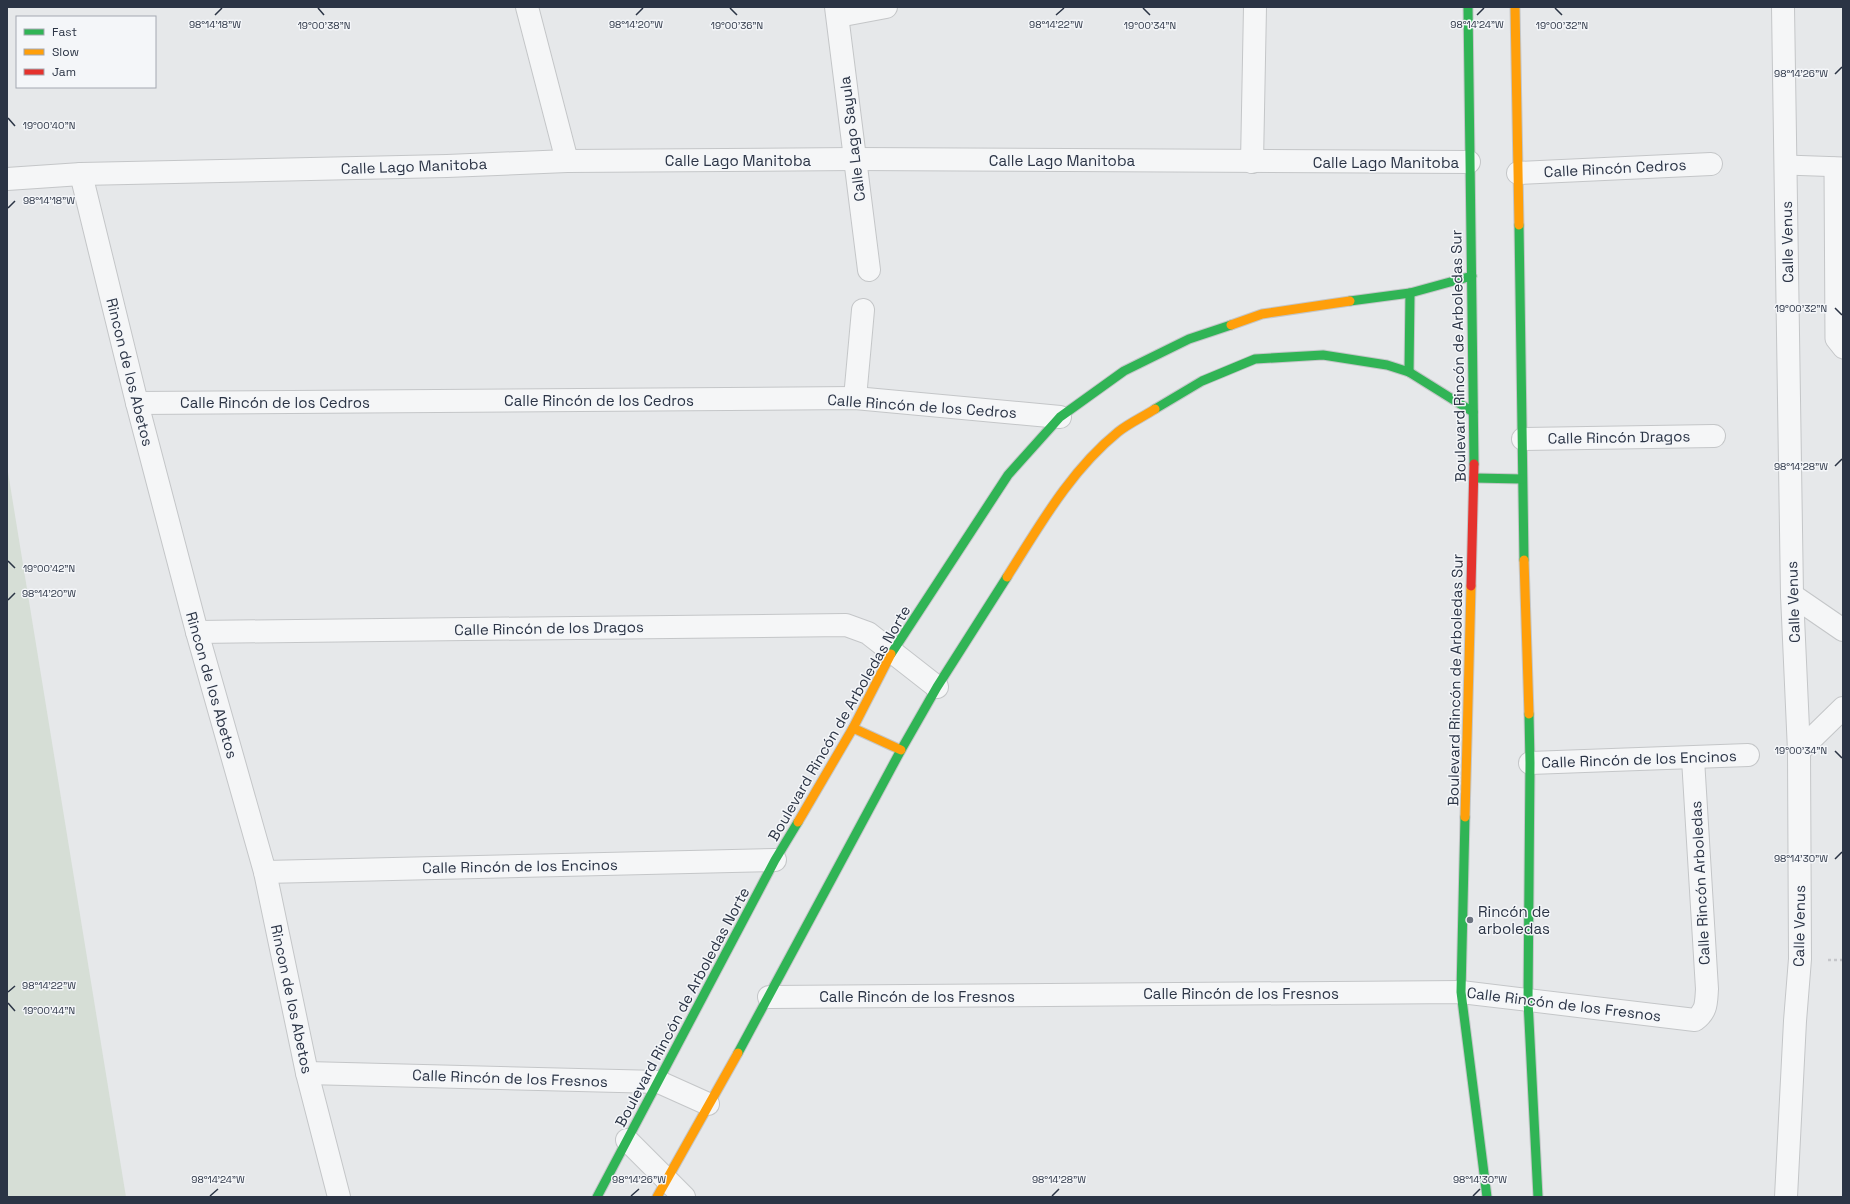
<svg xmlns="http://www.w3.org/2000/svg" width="1850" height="1204" viewBox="0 0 1850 1204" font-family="'Space Grotesk',sans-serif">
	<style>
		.green { fill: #d6ded6 }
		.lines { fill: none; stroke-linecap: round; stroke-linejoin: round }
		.lane-casing { stroke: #c4c6c8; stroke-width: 21 }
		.street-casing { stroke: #c4c6c8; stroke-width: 24 }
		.fast-casing { stroke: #c4c6c8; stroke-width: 11 }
		.slow-casing { stroke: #c4c6c8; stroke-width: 11 }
		.jam-casing { stroke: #c4c6c8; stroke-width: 11 }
		.path { stroke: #c5c6ca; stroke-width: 2.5; stroke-dasharray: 3 3; stroke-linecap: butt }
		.lane { stroke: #f5f6f7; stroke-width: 19 }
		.street { stroke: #f5f6f7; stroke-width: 22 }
		.fast { stroke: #30b455; stroke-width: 9 }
		.slow { stroke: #ff9f0a; stroke-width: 9 }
		.jam { stroke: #e5322d; stroke-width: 9 }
		.ticks { fill: none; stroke: #2b3445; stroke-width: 1.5 }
		.poi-dot { fill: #6c737f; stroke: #f4f6f9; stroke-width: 1.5 }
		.labels { text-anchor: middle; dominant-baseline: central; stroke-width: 3; stroke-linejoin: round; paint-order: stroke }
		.street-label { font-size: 15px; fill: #2b3445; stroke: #f4f6f9 }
		.poi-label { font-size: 15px; fill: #2b3445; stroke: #f4f6f9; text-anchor: start }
		.ticks-label { font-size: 10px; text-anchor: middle; fill: #2b3445; stroke: #f4f6f9; stroke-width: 3; stroke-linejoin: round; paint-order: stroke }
	</style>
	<rect width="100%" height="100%" fill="#e6e8ea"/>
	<polygon class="green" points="7,466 126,1197 7,1197"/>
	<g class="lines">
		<defs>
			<g id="lane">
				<polyline points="1786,165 1843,167"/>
				<polyline points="1834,167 1835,339 1843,349"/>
			</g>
			<g id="street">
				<polyline points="527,7 567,161"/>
				<polyline points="836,7 869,270"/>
				<polyline points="1783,7 1792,595 1799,751 1800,959 1795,1021 1786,1197"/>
				<polyline points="838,16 886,7"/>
				<polyline points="1252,162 1255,7"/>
				<polyline points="1518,173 1711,164"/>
				<polyline points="81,174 137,403 197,632 265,872 307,1073 339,1197"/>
				<polyline points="7,179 81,174 447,166 567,161 854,159 1469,162"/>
				<polyline points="855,398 863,310"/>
				<polyline points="137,403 855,398 1060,417"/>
				<polyline points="1523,439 1714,436"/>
				<polyline points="1792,595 1843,630"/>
				<polyline points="197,632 846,625 868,633 937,687"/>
				<polyline points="1799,751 1843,708"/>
				<polyline points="1530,763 1748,755"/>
				<polyline points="265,872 775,860"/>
				<path d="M769 997 1461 992 1695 1020C1707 1011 1706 1003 1707 989L1693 759"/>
				<polyline points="307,1073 659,1082 708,1104"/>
				<polyline points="627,1140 684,1197"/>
			</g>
			<g id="fast">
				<polyline points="1468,7 1474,464"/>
				<polyline points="1519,225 1524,560"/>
				<polyline points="1350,301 1410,293 1472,276"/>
				<polyline points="1409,372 1410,293"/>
				<polyline points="1155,409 1202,381 1255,359 1323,355 1387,365 1409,372 1473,412"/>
				<polyline points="1474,478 1522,479"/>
				<polyline points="891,654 1008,475 1060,417 1124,371 1189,339 1231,325"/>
				<polyline points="1529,714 1530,763 1528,1001 1538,1197"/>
				<polyline points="1465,817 1461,992 1487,1197"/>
				<polyline points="738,1053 901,750 937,687 1007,577"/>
				<polyline points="597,1197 775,860 798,822"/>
			</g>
			<g id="slow">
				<polyline points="1515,7 1519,225"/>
				<polyline points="1231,325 1262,314 1350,301"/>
				<polyline points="1524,560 1529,714"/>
				<path d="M1007 577C1040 525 1070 471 1118 432 1129 423 1143 417 1155 409"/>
				<polyline points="853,728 901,750"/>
				<polyline points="1465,817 1471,586"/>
				<polyline points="798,822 853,728 891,654"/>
				<polyline points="657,1197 738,1053"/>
			</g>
			<polyline id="jam" points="1471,586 1474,464"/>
		</defs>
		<use href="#lane" class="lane-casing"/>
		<use href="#street" class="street-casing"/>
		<use href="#fast" class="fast-casing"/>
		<use href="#slow" class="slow-casing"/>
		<use href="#jam" class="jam-casing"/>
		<polyline class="path" points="1828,960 1843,960"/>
		<use href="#lane" class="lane"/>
		<use href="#street" class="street"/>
		<use href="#fast" class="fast"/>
		<use href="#slow" class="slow"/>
		<use href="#jam" class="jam"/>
	</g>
	<path class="ticks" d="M318 8 324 15M730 8 737 15M1143 8 1150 15M1555 8 1562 15M215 15 222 8M636 15 643 8M1056 15 1064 8M1477 15 1484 8M1835 74 1842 67M8 118 15 126M8 208 15 201M1835 308 1842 315M1835 466 1842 459M8 561 15 568M8 600 15 593M1835 751 1842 758M1835 859 1842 852M8 992 15 986M8 1003 15 1011M210 1196 218 1189M631 1196 639 1189M1052 1196 1059 1189M1473 1196 1480 1189"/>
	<circle class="poi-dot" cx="1470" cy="920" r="4"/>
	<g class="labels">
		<g class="street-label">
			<text transform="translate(852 139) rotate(-97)">Calle Lago Sayula</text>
			<text x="738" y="160">Calle Lago Manitoba</text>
			<text x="1062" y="160">Calle Lago Manitoba</text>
			<text x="1386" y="162">Calle Lago Manitoba</text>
			<text transform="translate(414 166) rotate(-2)">Calle Lago Manitoba</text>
			<text transform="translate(1615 168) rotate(-3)">Calle Rincón Cedros</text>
			<text transform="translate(1787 242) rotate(-91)">Calle Venus</text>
			<text transform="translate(1458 356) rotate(-91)">Boulevard Rincón de Arboledas Sur</text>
			<text transform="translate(130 372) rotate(76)">Rincon de los Abetos</text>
			<text x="599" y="400">Calle Rincón de los Cedros</text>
			<text x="275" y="402">Calle Rincón de los Cedros</text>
			<text transform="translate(922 406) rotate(4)">Calle Rincón de los Cedros</text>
			<text transform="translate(1619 437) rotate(-1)">Calle Rincón Dragos</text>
			<text transform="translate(1793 602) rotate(-92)">Calle Venus</text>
			<text transform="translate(549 628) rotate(-1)">Calle Rincón de los Dragos</text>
			<text transform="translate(1455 680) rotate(-89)">Boulevard Rincón de Arboledas Sur</text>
			<text transform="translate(212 685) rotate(74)">Rincon de los Abetos</text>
			<text transform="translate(839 723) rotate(-60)">Boulevard Rincón de Arboledas Norte</text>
			<text transform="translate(1639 759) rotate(-2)">Calle Rincón de los Encinos</text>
			<text transform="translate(520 866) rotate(-1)">Calle Rincón de los Encinos</text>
			<text transform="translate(1700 883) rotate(-93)">Calle Rincón Arboledas</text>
			<text transform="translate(1799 926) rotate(-89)">Calle Venus</text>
			<text x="1241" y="993">Calle Rincón de los Fresnos</text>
			<text x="917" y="996">Calle Rincón de los Fresnos</text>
			<text transform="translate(292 999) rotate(78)">Rincon de los Abetos</text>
			<text transform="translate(1564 1004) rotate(7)">Calle Rincón de los Fresnos</text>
			<text transform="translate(682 1007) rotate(-62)">Boulevard Rincón de Arboledas Norte</text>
			<text transform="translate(510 1078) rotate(2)">Calle Rincón de los Fresnos</text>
		</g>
		<g class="poi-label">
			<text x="1478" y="911">Rincón de<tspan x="1478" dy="17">arboledas</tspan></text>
		</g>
	</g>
	<g class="ticks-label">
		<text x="215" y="28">98°14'18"W</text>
		<text x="636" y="28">98°14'20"W</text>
		<text x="1056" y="28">98°14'22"W</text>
		<text x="1477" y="28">98°14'24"W</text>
		<text x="324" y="29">19°00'38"N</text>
		<text x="1150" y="29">19°00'34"N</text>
		<text x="1562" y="29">19°00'32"N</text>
		<text x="737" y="29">19°00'36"N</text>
		<text x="1801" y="77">98°14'26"W</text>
		<text x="49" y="129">19°00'40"N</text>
		<text x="49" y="204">98°14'18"W</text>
		<text x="1801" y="312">19°00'32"N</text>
		<text x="1801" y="470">98°14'28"W</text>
		<text x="49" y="572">19°00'42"N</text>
		<text x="49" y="597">98°14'20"W</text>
		<text x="1801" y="754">19°00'34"N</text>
		<text x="1801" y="862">98°14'30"W</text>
		<text x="49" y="989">98°14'22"W</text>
		<text x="49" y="1014">19°00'44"N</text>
		<text x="218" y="1183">98°14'24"W</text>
		<text x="639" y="1183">98°14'26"W</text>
		<text x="1059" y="1183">98°14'28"W</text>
		<text x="1480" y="1183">98°14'30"W</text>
	</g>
	<rect width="1850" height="1204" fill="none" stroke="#2b3445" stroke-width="16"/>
	<rect x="16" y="16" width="140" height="72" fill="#f4f6f9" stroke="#a4a8b1"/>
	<rect x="24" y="29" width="20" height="6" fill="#30b455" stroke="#a4a8b1"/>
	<text x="52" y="36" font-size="12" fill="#2b3445">Fast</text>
	<rect x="24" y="49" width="20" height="6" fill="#ff9f0a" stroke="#a4a8b1"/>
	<text x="52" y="56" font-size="12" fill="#2b3445">Slow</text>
	<rect x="24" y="69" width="20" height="6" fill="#e5322d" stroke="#a4a8b1"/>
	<text x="52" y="76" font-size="12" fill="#2b3445">Jam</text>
</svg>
